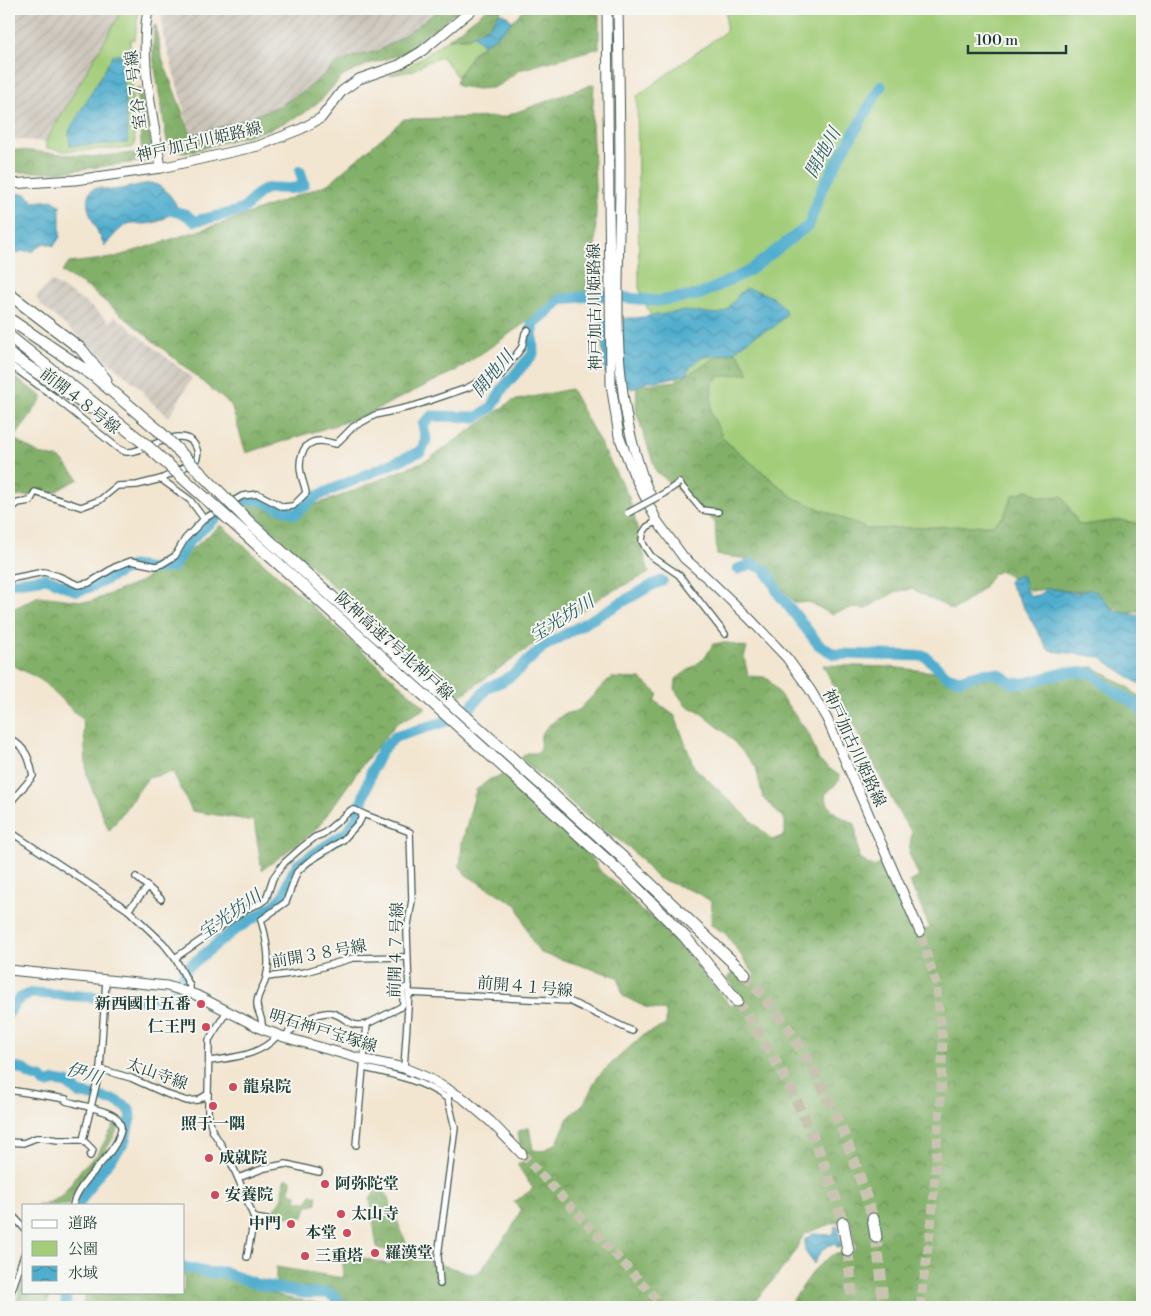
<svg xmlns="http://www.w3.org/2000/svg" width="1151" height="1316" viewBox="0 0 1151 1316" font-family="'Libre Bodoni','Noto Serif JP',serif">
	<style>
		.industrial { fill: url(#industrial-furrows) }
		.green { fill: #a3cd79; stroke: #618556 }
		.forest { fill: url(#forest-crowns); stroke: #50764e }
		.water { fill: url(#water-waves); stroke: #377581 }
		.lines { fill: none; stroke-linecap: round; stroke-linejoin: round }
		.river { stroke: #4fadce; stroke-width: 11 }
		.primary-tunnel { stroke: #c9c4b2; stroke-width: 9; stroke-dasharray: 9 4.5; stroke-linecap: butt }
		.highway-tunnel { stroke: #c9c4b2; stroke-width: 11; stroke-dasharray: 11 5.5; stroke-linecap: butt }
		.street-casing { stroke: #3f564c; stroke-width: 8 }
		.secondary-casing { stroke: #3f564c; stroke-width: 11 }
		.primary-casing { stroke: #3f564c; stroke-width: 11 }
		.highway-casing { stroke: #3f564c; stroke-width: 13 }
		.street { stroke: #fff; stroke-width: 5.5 }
		.secondary { stroke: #fff; stroke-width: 9 }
		.primary { stroke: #fff; stroke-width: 9 }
		.highway { stroke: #fff; stroke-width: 11 }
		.street-bridge-casing { stroke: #3f564c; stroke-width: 8; stroke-linecap: butt }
		.highway-bridge-casing { stroke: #3f564c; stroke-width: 13; stroke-linecap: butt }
		.street-bridge { stroke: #fff; stroke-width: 5.5 }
		.highway-bridge { stroke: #fff; stroke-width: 11 }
		.poi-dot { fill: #d1495b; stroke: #f6f6f2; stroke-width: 2 }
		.labels { text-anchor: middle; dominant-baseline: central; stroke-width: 4; stroke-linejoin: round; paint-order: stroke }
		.street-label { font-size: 16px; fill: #1f3d34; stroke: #f6f6f2 }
		.poi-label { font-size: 16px; font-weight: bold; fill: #1f3d34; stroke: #f6f6f2; text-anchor: start }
		.water-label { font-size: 18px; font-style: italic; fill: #2d5f62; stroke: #f6f6f2 }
	</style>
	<defs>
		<pattern id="industrial-furrows" width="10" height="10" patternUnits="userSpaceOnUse" patternTransform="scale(1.25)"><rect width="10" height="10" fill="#cac3b8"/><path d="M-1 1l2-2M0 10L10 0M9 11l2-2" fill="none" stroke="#ada89f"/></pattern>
		<pattern id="forest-crowns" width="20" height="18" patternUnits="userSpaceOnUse" patternTransform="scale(1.25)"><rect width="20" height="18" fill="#82b069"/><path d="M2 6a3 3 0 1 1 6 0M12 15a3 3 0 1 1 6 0" fill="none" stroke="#6a9057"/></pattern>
		<pattern id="water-waves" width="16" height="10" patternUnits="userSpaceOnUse" patternTransform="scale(1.25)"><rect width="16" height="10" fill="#4fadce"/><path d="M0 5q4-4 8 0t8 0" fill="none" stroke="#418ea8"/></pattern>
	</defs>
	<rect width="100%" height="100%" fill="#f6f6f2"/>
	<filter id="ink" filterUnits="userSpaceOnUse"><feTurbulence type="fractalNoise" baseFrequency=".02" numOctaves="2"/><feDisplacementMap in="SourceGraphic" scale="10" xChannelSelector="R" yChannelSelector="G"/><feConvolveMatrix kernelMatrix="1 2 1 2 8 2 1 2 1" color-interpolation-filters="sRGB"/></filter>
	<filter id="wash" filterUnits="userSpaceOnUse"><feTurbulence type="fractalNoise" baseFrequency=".0096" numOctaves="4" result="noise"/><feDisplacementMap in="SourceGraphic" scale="20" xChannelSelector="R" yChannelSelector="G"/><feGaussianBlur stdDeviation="1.12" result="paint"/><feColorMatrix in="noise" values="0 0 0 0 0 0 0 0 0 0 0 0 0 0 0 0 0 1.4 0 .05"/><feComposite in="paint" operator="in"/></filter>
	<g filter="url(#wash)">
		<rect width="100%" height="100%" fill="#f3e6d1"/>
		<g class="industrial">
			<polygon points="9,9 123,9 46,142 9,139"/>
			<polygon points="161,9 441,9 399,39 378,51 352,57 335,65 308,88 282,105 235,123 191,135 163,34"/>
			<polygon points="51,281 85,302 110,322 115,316 192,378 169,417 144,396 145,392 41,305 36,297"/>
		</g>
		<g class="green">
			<polygon points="123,9 139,9 135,39 130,40 135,145 132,148 65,151 46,148 46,141"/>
			<polygon points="726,9 1142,9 1142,560 859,554 691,412 639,288 637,96 726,31"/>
			<polygon points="473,35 483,45 475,51 457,77 442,57 427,62 412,71 389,75 408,67 448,39 468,38"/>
		</g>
		<g class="forest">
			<polygon points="441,9 459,9 406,53 369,64 343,76 321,100 303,114 270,129 185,153 168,147 153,56 154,26 156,25 161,56 191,135 235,123 282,105 308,88 335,65 352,57 378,51 399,39"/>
			<path d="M487 9H502C487 33 476 38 448 39Z"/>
			<polygon points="524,9 599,9 599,48 519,70 501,84 492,88 477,89 458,86 456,82 458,77 475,51 501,33"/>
			<polygon points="594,84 592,124 596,207 595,291 548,307 459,369 361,417 246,453 231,405 90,289 62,272 69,263 112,258 226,222 328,184 404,119 503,117"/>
			<polygon points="136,88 140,88 152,150 151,157 145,161 58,172 9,172 9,149 94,157 142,152"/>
			<path d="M737 352 749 373 719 377 712 383 711 413 724 440 794 498 868 529 992 525 1003 517 1013 495 1028 490 1041 497 1062 496 1078 523 1083 525 1119 520 1142 524V610L1129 614 1110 607 1096 593 1046 589 1031 591 1001 571 992 574C984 591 969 600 953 610L912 589 895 592 865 609 851 608 831 614 809 602 795 603 760 565 741 558 717 555 715 522 656 471 636 411 637 385 677 381 718 356Z"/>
			<polygon points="9,374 43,397 14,439 39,454 61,459 79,479 63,487 51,495 20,496 9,499"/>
			<polygon points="571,389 629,497 649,573 602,596 456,699 246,506 251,501 291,512 338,497 429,459 512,401"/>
			<polygon points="221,525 426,708 396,724 363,764 316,830 262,870 254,821 192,811 173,772 148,778 109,831 87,776 83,720 41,680 9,663 9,611 39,596 89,602 136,584 188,552"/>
			<path d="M719 643H729L747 648 744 657 748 676 764 677 769 680 809 734 819 761 840 776 839 781 825 795C829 813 840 816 855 824L859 858 872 867 882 864 913 933 930 928 910 882 919 877 909 853 912 832 900 815 823 665 890 667 935 672 967 681 997 677 1027 682 1076 668 1093 667 1128 687 1142 700V1307H789L792 1301 816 1268 832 1255 856 1250 850 1217 804 1234 790 1260 750 1307H346L339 1293 303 1291 276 1284V1267L343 1278V1253L391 1265 394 1252 377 1248 370 1198 379 1187 387 1195 407 1245 424 1260 473 1274 480 1271 512 1228 521 1210 514 1202 533 1189 517 1164 531 1159 520 1147 518 1131 529 1127 533 1150 542 1151 557 1143 568 1118 584 1103 598 1076 643 1035 666 1025V1011L647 1008 623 996 618 977 541 953 532 941 517 905 466 875 460 866 462 843 476 790 490 779 504 775 594 861 601 872 625 891 641 911 659 921 731 1006 742 998 727 978 734 971 746 983 755 975 726 934 711 925 712 902 698 893 657 878 629 847 594 823 521 758 527 753H536L540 749 541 734 548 726 564 714 579 710 607 681 612 678 641 679 658 694 655 701 675 716 694 767 772 840 785 835V820L763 798 756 767 727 734 697 710 686 706 675 690 676 679 705 658 713 644Z"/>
			<path d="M114 1125 119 1127C114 1135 110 1144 105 1152 96 1164 70 1191 69 1205H37L47 1203 61 1197 82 1168 97 1155Z"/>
			<polygon points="287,1178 291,1180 290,1192 296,1194 297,1201 308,1202 311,1194 317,1196 317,1203 307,1206 304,1217 275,1216 273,1214 273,1211 283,1198 284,1180"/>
			<polygon points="184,1268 226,1277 287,1298 329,1305 331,1307 82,1307 87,1292 184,1292"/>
			<polygon points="24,1276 24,1292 50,1292 48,1302 45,1307 15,1307"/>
		</g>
		<g class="water">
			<polygon points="499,13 505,14 512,21 501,33 483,45 473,35 491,25"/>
			<polygon points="113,55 122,55 128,143 70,146 69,131"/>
			<path d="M152 183C163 186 173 197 177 207 168 218 158 224 143 224 138 224 133 222 128 224 119 228 112 238 105 246 100 236 76 196 94 189 101 186 106 191 113 190 126 189 138 184 152 183Z"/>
			<polygon points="9,193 27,194 33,202 52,200 60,205 60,237 54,246 44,243 33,251 23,251 9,256"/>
			<path d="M746 289C759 289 780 299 786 312L784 317 774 327 756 335 733 352 701 358 689 368 688 374 658 381H648L633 389 628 387 624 390 618 391 605 373 600 322 603 320 643 317 684 311 719 314 726 311 741 292Z"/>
			<polygon points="1018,576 1023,576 1026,590 1031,596 1038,595 1048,588 1077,593 1089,589 1098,593 1114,611 1142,616 1142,686 1100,657 1053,651 1048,649 1008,581"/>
			<path d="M835 1226H838L841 1247 838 1248 834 1244C823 1246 819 1254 814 1264L805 1251V1239L813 1234 830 1235 834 1232Z"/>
		</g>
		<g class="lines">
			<g class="river">
				<path d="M161 208 185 214 194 221C204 219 235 213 243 209 252 203 254 193 266 189 279 185 292 193 304 184L300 171"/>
				<polyline points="738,569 752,564 764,569 773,582 778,593 819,645 834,654 925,656 947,676 959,680 984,673 998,674 1012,683 1025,683 1067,672 1092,673 1107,686 1137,705 1142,711"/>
				<polyline points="9,583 46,578 77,591 93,586 132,566 154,569 173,567 190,540 214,519 245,499 260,500 295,514 315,497 421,451 426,440 423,424 432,416 477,417 492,407 503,388 533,354 532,325 562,299 600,295 657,301 699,295 749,271 809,225 822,188 881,86"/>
				<path d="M9 1013C14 1002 21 995 34 993L139 1000 154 996 172 997 187 968 233 931 275 905 284 896 289 880 297 865 347 832 357 818 372 770 382 750 395 737 444 722 468 710 488 687 503 681 515 673 543 647 654 584 662 581"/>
				<polyline points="9,1066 25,1070 30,1075 41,1078 45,1083 49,1083 55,1081 67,1083 79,1093 116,1101 128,1108 131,1115 124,1143 93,1181 78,1205"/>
				<polyline points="184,1267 210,1273 223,1272 256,1284 303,1293 328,1293 335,1297 342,1307"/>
				<polyline points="66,1292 66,1307"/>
			</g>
		</g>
	</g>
	<g filter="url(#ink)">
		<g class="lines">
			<g class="primary-tunnel">
				<polyline points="522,1154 664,1307"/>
				<polyline points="920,1307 932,1219 941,1090 943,1042 936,984 920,932"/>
			</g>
			<g class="highway-tunnel">
				<path d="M745 974C768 1002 792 1031 810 1064 838 1113 857 1165 873 1219"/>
				<path d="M737 1001C787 1073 819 1139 843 1223"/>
				<polyline points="876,1237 881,1274 883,1307"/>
				<polyline points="848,1251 853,1307"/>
			</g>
			<defs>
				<g id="street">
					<path d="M9 364 53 396 119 449C120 449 125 452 126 452 145 454 184 421 196 447 199 453 198 457 195 462L161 479 137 485 117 486 100 500 81 507 35 492 30 501 18 503 9 511"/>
					<polyline points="161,479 190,500 204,519"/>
					<polyline points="679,483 702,510 718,512"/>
					<polyline points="657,521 647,527 643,533 642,541 645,547 651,556 679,575 725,634"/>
					<path d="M9 579 44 572 58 576 78 585 89 583 115 567 131 561 156 566 162 564 175 556 185 539 204 519 242 496 258 494 283 507 293 506 306 493C305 486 302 480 301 474 298 460 302 441 320 441 325 441 331 443 336 444L353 427 375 415 414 406 467 388 482 380 501 375 522 347 525 333 528 330"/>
					<path d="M9 738C26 748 29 756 33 776L9 804"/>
					<polyline points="9,831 128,910 163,943 175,958 190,986 190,993"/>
					<polyline points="136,877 148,887"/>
					<polyline points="128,910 148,887 161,899"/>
					<polyline points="175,958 248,908 259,904 266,899 273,878 284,863 301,848 315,837 323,834 351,810 355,810 363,814"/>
					<polyline points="267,977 305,972 353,958 407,957"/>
					<polyline points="409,993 569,1001 632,1031"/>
					<path d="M262 1029C264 1016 256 1013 257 1003 257 994 264 987 266 978 271 962 266 935 261 920L286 902 297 872 308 862 343 840 360 821 363 814 410 832 412 900 407 931 409 993 404 1068"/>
					<path d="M284 1037C293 1027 320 1008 335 1014 348 1019 350 1028 367 1024"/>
					<path d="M210 1061C235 1057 260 1056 278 1035"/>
					<path d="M364 1068C393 1074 424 1081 448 1099"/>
					<polyline points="100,1069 131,1078 169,1095 187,1101 198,1100 208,1094 208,1112 212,1130 227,1154 238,1178 265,1168 286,1164 319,1172"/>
					<path d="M9 1090 66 1099V1101C77 1104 106 1110 114 1116 118 1119 122 1125 121 1130 116 1156 78 1180 73 1205"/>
					<polyline points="208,1094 209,1040 227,1011"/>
					<polyline points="83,1140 93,1150 92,1153 90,1156"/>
					<polyline points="9,1142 23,1143 36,1138 44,1138 58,1140 83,1140 100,1069 106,980"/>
					<polyline points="356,1145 367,1024 401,1007 403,1004 403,989 409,986"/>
					<polyline points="238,1178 254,1218 273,1221"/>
					<polyline points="9,1216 14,1217 24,1228"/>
					<polyline points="247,1257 254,1218"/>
					<polyline points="440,1284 438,1256 455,1128 448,1099 450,1090"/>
					<polyline points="9,1296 13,1287 24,1255"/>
				</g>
				<path id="secondary" d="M148 9C139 61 153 116 161 168"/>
				<g id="primary">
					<polyline points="607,9 611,384 619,436 634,475 657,521 684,558 706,577 749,618 787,658 811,691 827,719 920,932"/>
					<path d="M618 9C619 64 620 120 620 176 620 268 609 365 636 455 640 468 643 481 650 494"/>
					<polyline points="9,184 75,180 161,168 258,146 301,129 321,118 342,91 359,79 399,65 422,51 473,9"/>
					<polyline points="9,970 167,986 196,995 262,1029 284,1037 365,1060 404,1068 428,1078 464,1099 491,1122 522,1154"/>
				</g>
				<g id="highway">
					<polyline points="9,294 81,349 106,380"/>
					<polyline points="9,319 94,376 158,430"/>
					<polyline points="9,336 145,444"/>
					<polyline points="9,354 90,408"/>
					<polyline points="299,567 620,855 745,974"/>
					<polyline points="291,575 630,881 685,937 737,1001"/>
					<polyline points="873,1219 876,1237"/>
					<polyline points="843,1223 848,1251"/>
				</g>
			</defs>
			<use href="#street" class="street-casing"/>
			<use href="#secondary" class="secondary-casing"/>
			<use href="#primary" class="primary-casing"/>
			<use href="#highway" class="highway-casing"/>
			<use href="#street" class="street"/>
			<use href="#secondary" class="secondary"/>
			<use href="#primary" class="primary"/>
			<use href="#highway" class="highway"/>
			<defs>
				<polyline id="street-bridge" points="628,513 663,494 679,483"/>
				<g id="highway-bridge">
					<polyline points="158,430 250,523 299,567"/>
					<polyline points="145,444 291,575"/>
				</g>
			</defs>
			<use href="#street-bridge" class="street-bridge-casing"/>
			<use href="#highway-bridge" class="highway-bridge-casing"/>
			<use href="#street-bridge" class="street-bridge"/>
			<use href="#highway-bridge" class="highway-bridge"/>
		</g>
	</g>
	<g class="poi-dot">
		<circle cx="201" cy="1004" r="5"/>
		<circle cx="206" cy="1027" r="5"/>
		<circle cx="233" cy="1087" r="5"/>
		<circle cx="213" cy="1106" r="5"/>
		<circle cx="209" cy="1158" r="5"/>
		<circle cx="325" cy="1184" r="5"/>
		<circle cx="215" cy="1195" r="5"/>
		<circle cx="341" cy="1214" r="5"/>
		<circle cx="291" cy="1224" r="5"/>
		<circle cx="347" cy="1233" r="5"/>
		<circle cx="375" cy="1253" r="5"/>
		<circle cx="305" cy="1256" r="5"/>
	</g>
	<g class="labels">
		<g class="street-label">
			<text transform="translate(136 90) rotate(-97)">室谷７号線</text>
			<text transform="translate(199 142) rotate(-13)">神戸加古川姫路線</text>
			<text transform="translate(595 307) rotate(-91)">神戸加古川姫路線</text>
			<text transform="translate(80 401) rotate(38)">前開４８号線</text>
			<text transform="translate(394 646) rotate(42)">阪神高速7号北神戸線</text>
			<text transform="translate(854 748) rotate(65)">神戸加古川姫路線</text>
			<text transform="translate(396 950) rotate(-88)">前開４７号線</text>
			<text transform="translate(319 954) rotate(-10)">前開３８号線</text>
			<text transform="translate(525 987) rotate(5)">前開４１号線</text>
			<text transform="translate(323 1031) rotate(17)">明石神戸宝塚線</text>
			<text transform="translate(157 1074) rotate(20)">太山寺線</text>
		</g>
		<g class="poi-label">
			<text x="191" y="1004" text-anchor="end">新西國廿五番</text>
			<text x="196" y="1027" text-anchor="end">仁王門</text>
			<text x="243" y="1087">龍泉院</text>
			<text x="213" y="1124" text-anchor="middle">照于一隅</text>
			<text x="219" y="1158">成就院</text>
			<text x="335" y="1184">阿弥陀堂</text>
			<text x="225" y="1195">安養院</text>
			<text x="351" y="1214">太山寺</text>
			<text x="281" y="1224" text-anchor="end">中門</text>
			<text x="337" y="1233" text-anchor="end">本堂</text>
			<text x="385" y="1253">羅漢堂</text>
			<text x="315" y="1256">三重塔</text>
		</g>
		<g class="water-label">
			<text transform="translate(823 153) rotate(-61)">開地川</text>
			<text transform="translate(493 374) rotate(-50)">開地川</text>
			<text transform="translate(562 619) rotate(-32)">宝光坊川</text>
			<text transform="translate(230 915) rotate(-35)">宝光坊川</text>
			<text transform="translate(84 1074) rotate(17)">伊川</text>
		</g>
	</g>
	<rect width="1151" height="1316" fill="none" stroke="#f6f6f2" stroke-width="30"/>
	<rect x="22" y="1204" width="162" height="90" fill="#f6f6f2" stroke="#a0aca6"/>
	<rect x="32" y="1220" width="25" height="8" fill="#ffffff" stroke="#a0aca6"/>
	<text x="68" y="1228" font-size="15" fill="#1f3d34">道路</text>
	<rect x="32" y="1241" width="25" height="15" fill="#a3cd79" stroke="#a0aca6"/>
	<text x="68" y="1254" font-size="15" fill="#1f3d34">公園</text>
	<rect x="32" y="1266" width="25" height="15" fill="url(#water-waves)" stroke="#a0aca6"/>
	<text x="68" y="1278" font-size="15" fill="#1f3d34">水域</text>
	<path d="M968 45v8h98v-8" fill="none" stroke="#1f3d34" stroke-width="2.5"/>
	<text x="976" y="45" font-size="15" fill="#1f3d34" stroke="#f6f6f2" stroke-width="4" paint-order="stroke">100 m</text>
</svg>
